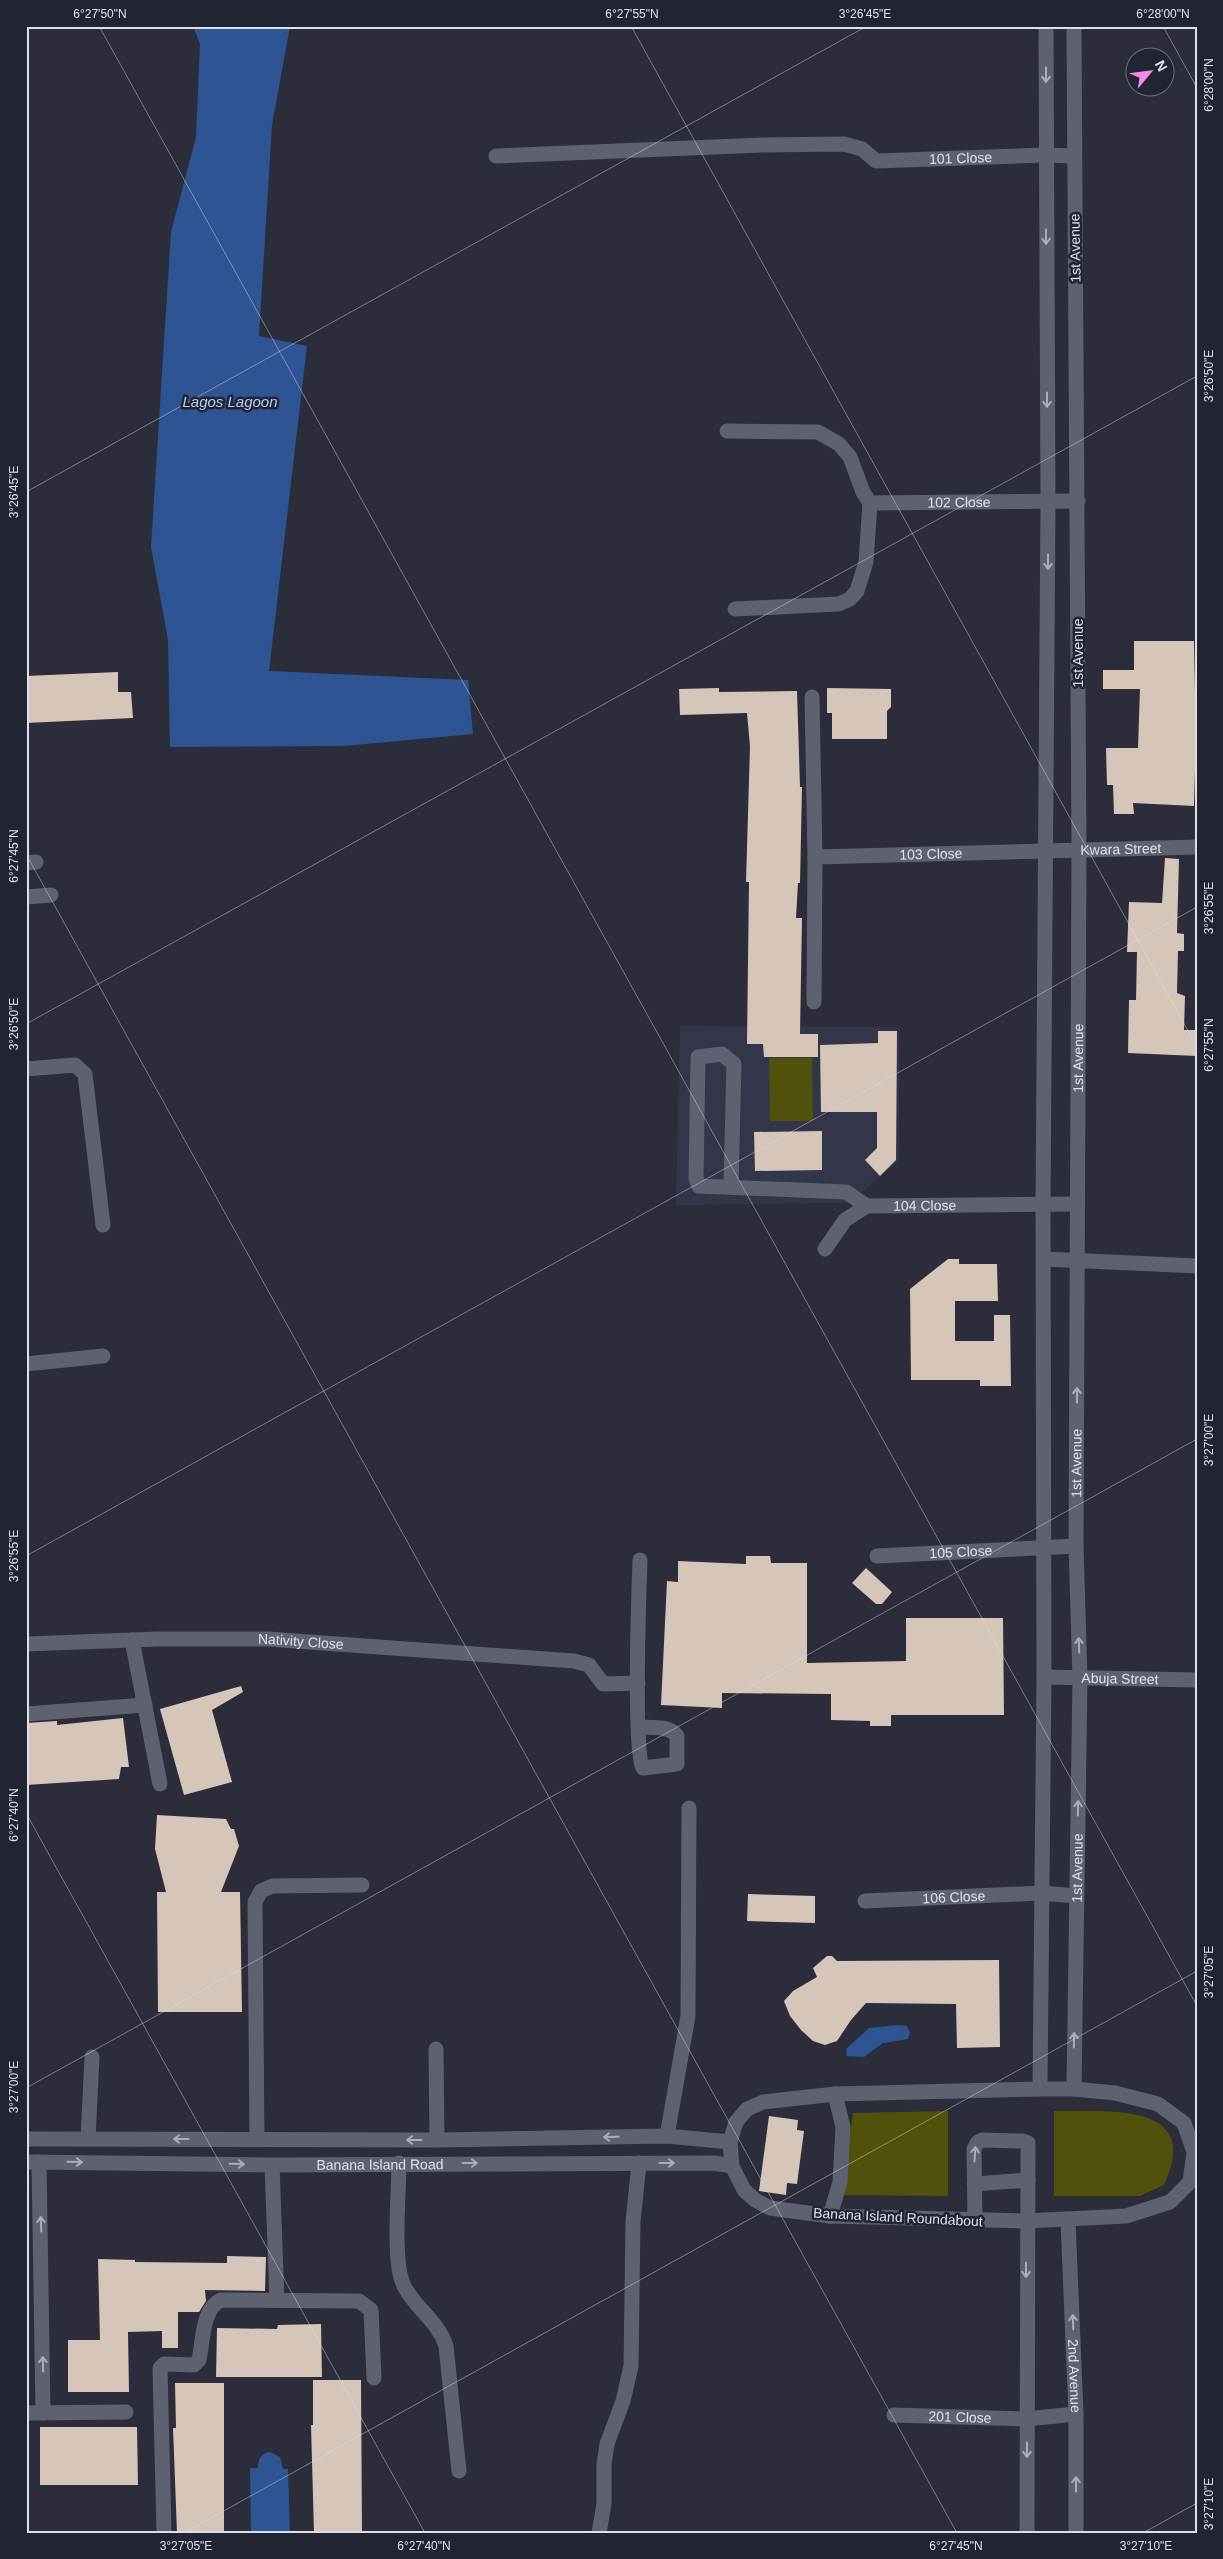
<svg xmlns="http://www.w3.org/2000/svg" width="1223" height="2559" viewBox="0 0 1223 2559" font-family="Arial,sans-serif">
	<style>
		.built { fill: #333649 }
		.green { fill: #50520c }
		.water { fill: #2e5493 }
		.building { fill: #d5c6b9 }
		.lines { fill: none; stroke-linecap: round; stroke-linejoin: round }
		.minor { stroke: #5e6170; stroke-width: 15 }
		.oneway { stroke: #abaeb9 }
		.ticks { fill: none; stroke: #dfe1ea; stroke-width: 1; stroke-opacity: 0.45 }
		.labels { text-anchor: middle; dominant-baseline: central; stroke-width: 5; stroke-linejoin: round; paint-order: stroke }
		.street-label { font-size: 14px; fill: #dfe1ea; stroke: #212431 }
		.water-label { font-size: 15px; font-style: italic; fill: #b8cff3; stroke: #212431 }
		.neatline { fill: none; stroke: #dfe1ea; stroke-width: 2 }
		.ticks-label { font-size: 12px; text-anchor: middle; fill: #dfe1ea }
	</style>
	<rect width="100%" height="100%" fill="#2b2d3b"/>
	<polygon class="built" points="680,1026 899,1027 899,1160 849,1203 676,1205"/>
	<g class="green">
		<polygon points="769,1058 812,1058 813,1121 770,1121"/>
		<polygon points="948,2111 948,2196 841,2195 853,2113"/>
		<path d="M1054 2111C1106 2112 1204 2100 1164 2185L1140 2196H1054Z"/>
	</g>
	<g class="water">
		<polygon points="193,26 290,26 272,125 259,336 307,346 269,671 468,680 473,734 344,746 170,747 168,640 151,547 171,232 196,137 200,44"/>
		<polygon points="899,2025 907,2026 910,2033 908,2039 883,2043 864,2057 847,2056 846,2049 869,2028"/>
		<path d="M270 2452 280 2457 283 2469H288L290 2533H251L250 2468H258C258 2459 261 2453 270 2452Z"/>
	</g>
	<g class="building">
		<polygon points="1134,641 1194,641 1195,694 1197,694 1194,806 1133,803 1134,814 1114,814 1113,785 1107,785 1106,748 1138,748 1140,689 1103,689 1103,670 1134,670"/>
		<polygon points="118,672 118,692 131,692 133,718 26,723 26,676"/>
		<polygon points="719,688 719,692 797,691 800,787 802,787 800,883 798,883 796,918 802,918 800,1034 818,1034 818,1057 764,1057 763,1044 747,1044 749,882 746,882 750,746 747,713 680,715 679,689"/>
		<polygon points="827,688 891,689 891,707 887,711 887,739 832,739 832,713 827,713"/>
		<polygon points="1165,858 1179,859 1177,933 1184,934 1184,951 1178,951 1177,993 1185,996 1184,1030 1197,1030 1197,1056 1128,1053 1129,1000 1136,1000 1137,952 1127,952 1129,902 1162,903"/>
		<polygon points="878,1031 897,1031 896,1160 880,1176 865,1160 877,1148 877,1112 821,1112 820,1045 878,1043"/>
		<polygon points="822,1131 822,1170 755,1171 754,1132"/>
		<polygon points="948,1259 959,1259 959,1264 997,1264 998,1301 955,1301 955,1341 994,1341 994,1315 1010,1315 1011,1386 980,1386 980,1380 911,1380 910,1289"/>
		<polygon points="746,1556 770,1556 771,1563 807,1563 807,1663 906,1661 906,1618 1003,1618 1004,1715 891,1715 891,1726 870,1726 870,1721 831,1720 831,1694 722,1693 722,1708 661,1705 667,1581 678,1582 678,1561 746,1564"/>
		<polygon points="866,1568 892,1592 882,1604 876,1604 852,1583"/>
		<polygon points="241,1686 243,1692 212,1710 232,1782 184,1795 160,1709"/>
		<polygon points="123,1718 129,1767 121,1767 119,1779 26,1785 26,1723 57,1721 57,1725"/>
		<polygon points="157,1815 226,1819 231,1829 234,1829 239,1846 221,1892 240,1892 242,2012 158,2012 157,1892 166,1892 155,1849"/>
		<polygon points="748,1894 815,1896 815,1923 747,1921"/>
		<polygon points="827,1956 832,1956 837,1961 999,1960 1000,2047 957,2048 956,2004 866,2003 851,2020 837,2041 825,2045 813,2041 801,2030 790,2016 784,2001 793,1991 817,1977 813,1968"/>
		<polygon points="769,2116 798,2120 797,2130 804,2131 797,2184 787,2183 786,2195 759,2191"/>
		<polygon points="227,2256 266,2257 265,2291 205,2290 206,2301 199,2312 178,2312 178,2348 162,2348 162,2331 128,2332 129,2392 68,2392 68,2340 100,2340 98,2259 135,2260 135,2262 227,2263"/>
		<polygon points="321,2324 322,2377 216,2377 217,2328 277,2329 278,2325"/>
		<polygon points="313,2380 361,2380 362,2533 314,2533 311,2425 313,2425"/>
		<polygon points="175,2383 224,2383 224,2533 177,2533 173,2428 176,2428"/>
		<polygon points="40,2427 137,2427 138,2485 40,2485"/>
	</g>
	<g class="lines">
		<g class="minor">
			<path id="s1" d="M496 156 762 145 844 144 862 149 876 161 1045 155 1074 156"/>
			<polyline points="727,431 818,432 839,444 850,457 863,492 870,503 866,562 857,591 850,599 839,604 735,609"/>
			<path id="s2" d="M870 503 1078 501"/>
			<polyline points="812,697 815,857 814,1002"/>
			<path id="s3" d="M815 857 1197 847"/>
			<polyline points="26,863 36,862"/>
			<polyline points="26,897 51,895"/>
			<polyline points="26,1069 75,1065 85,1074 103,1225"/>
			<polyline points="731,1185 734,1064 722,1054 698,1057 696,1178 699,1186 846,1192 867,1206"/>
			<path id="s4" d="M825 1249 845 1220 867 1206 1076 1204"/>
			<polyline points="1044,1259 1197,1266"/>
			<polyline points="26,1364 103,1356"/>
			<path id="s5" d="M877 1556 1076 1546"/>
			<polyline points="132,1640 160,1784"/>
			<path id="s6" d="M26 1644 158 1639H268L574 1661 589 1665 603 1684 638 1683"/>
			<path id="s7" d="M1044 1677 1197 1680"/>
			<polyline points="26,1714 145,1705"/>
			<path d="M639 1727C650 1728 669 1725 677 1736V1764L643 1768C633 1755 639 1588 640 1560"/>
			<path id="s8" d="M865 1901 1042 1893 1076 1896"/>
			<polyline points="436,2049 437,2140"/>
			<polyline points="1040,2089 1044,1677 1043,1205 1048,503 1046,26"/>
			<polygon points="1040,2089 1074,2089 1115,2093 1158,2104 1184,2123 1194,2152 1190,2182 1170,2202 1126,2216 1026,2221 830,2216 770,2208 755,2200 744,2190 732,2166 730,2142 736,2122 747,2109 763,2102 835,2094"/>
			<path id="s9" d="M1074 2089 1080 1678 1076 1546 1079 849 1074 26"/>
			<polyline points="667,2136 688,2016 689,1808"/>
			<polyline points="26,2139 437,2140 667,2136 730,2142"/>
			<polyline points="88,2139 92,2057"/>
			<polyline points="257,2139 255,1902 261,1891 272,1886 362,1885"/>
			<path id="s10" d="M26 2162 272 2165 714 2163 732 2166"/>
			<polyline points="39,2162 43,2413"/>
			<path d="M399 2163C399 2193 392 2262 404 2286 417 2311 437 2319 446 2346L459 2471"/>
			<polyline points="272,2165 277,2300"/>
			<polyline points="974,2184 1028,2180"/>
			<polyline points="830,2216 840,2182 843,2127 835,2094"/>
			<polyline points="975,2220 974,2149 977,2143 982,2140 1023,2141 1028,2143 1027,2533"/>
			<path id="s11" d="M1068 2220 1076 2414V2533"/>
			<polyline points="26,2413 126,2412"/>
			<path id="s12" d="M894 2415 1026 2419 1076 2414"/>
			<path d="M164 2533 160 2368 164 2364 194 2365 199 2360C203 2342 202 2308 221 2300L359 2301 371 2310 374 2378"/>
			<polyline points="599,2533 604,2504 604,2464 607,2444 623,2401 631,2366 633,2222 639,2163"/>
		</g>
	</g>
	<defs><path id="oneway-shaft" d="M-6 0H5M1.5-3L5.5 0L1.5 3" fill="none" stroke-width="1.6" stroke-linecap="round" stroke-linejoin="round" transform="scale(1.25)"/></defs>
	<g class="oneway">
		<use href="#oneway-shaft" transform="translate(1046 75) rotate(90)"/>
		<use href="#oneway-shaft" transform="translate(1046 237) rotate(90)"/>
		<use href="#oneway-shaft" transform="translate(1047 400) rotate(90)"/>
		<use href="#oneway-shaft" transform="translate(1048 562) rotate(90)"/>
		<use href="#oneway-shaft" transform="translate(1077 1395) rotate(-90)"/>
		<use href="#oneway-shaft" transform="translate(1079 1645) rotate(-92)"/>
		<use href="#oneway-shaft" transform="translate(1078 1808) rotate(-89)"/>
		<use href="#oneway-shaft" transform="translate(1074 2040) rotate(-89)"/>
		<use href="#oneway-shaft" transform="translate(611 2137) rotate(179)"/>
		<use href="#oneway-shaft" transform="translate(181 2139) rotate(-180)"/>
		<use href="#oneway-shaft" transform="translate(414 2140) rotate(-180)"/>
		<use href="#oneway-shaft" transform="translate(975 2154) rotate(-86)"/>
		<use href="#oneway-shaft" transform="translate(75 2162) rotate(1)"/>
		<use href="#oneway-shaft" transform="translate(470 2163)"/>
		<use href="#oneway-shaft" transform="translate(667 2163)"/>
		<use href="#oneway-shaft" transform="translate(237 2164) rotate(1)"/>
		<use href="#oneway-shaft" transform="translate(41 2224) rotate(-92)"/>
		<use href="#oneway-shaft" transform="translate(1026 2270) rotate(90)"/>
		<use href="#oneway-shaft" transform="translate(1073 2322) rotate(-92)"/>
		<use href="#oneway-shaft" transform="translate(43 2364) rotate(-91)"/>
		<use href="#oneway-shaft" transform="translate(1027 2450) rotate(90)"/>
		<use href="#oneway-shaft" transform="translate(1076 2484) rotate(-90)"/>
	</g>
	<path class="ticks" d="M99 26 1197 2006M631 26 1197 1047M1163 26 1197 88M26 492 867 26M26 854 957 2533M26 1024 1197 376M26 1556 1197 907M26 1813 425 2533M26 2088 1197 1439M184 2533 1197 1971M1143 2533 1197 2503"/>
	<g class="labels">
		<g class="street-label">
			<text stroke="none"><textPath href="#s1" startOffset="470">101 Close</textPath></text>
			<text transform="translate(1075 248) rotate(-91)">1st Avenue</text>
			<text stroke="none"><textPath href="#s2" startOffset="89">102 Close</textPath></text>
			<text transform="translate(1078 653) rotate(-90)">1st Avenue</text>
			<text stroke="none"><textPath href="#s3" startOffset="306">Kwara Street</textPath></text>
			<text stroke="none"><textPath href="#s3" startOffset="116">103 Close</textPath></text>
			<text stroke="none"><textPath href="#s9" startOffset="1031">1st Avenue</textPath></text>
			<text stroke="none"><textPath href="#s4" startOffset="119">104 Close</textPath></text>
			<text stroke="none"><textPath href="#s9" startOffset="626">1st Avenue</textPath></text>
			<text stroke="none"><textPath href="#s5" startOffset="84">105 Close</textPath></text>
			<text stroke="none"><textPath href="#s6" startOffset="275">Nativity Close</textPath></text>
			<text stroke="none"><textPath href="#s7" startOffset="76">Abuja Street</textPath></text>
			<text stroke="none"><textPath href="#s9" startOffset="221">1st Avenue</textPath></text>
			<text stroke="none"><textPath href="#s8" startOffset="89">106 Close</textPath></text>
			<text stroke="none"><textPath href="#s10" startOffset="354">Banana Island Road</textPath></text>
			<text transform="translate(898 2217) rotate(3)">Banana Island Roundabout</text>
			<text stroke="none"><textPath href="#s11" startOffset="156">2nd Avenue</textPath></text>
			<text stroke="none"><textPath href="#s12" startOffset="66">201 Close</textPath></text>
		</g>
		<g class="water-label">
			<text x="230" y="401">Lagos Lagoon</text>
		</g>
	</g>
	<rect width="1223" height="2559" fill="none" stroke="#212431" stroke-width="55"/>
	<g transform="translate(1150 72) rotate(61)"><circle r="24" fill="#212431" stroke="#6d707b"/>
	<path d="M0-4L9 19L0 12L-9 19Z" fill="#f788eb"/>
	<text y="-8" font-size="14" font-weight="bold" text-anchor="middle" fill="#dfe1ea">N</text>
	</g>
	<rect x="28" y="28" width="1168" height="2504" class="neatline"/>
	<g class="ticks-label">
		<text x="100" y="18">6°27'50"N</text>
		<text x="632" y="18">6°27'55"N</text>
		<text x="865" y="18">3°26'45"E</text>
		<text x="1163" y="18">6°28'00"N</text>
		<text transform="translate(1209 85) rotate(-90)" y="4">6°28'00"N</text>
		<text transform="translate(1209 376) rotate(-90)" y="4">3°26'50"E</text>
		<text transform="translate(14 492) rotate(-90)" y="4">3°26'45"E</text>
		<text transform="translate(14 856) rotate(-90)" y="4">6°27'45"N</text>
		<text transform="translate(1209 908) rotate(-90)" y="4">3°26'55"E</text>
		<text transform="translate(14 1024) rotate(-90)" y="4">3°26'50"E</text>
		<text transform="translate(1209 1045) rotate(-90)" y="4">6°27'55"N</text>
		<text transform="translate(1209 1440) rotate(-90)" y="4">3°27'00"E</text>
		<text transform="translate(14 1556) rotate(-90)" y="4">3°26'55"E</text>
		<text transform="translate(14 1815) rotate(-90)" y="4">6°27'40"N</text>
		<text transform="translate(1209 1972) rotate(-90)" y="4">3°27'05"E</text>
		<text transform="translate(14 2087) rotate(-90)" y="4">3°27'00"E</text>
		<text transform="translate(1209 2504) rotate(-90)" y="4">3°27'10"E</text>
		<text x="186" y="2550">3°27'05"E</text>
		<text x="424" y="2550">6°27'40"N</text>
		<text x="956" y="2550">6°27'45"N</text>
		<text x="1146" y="2550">3°27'10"E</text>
	</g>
</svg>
